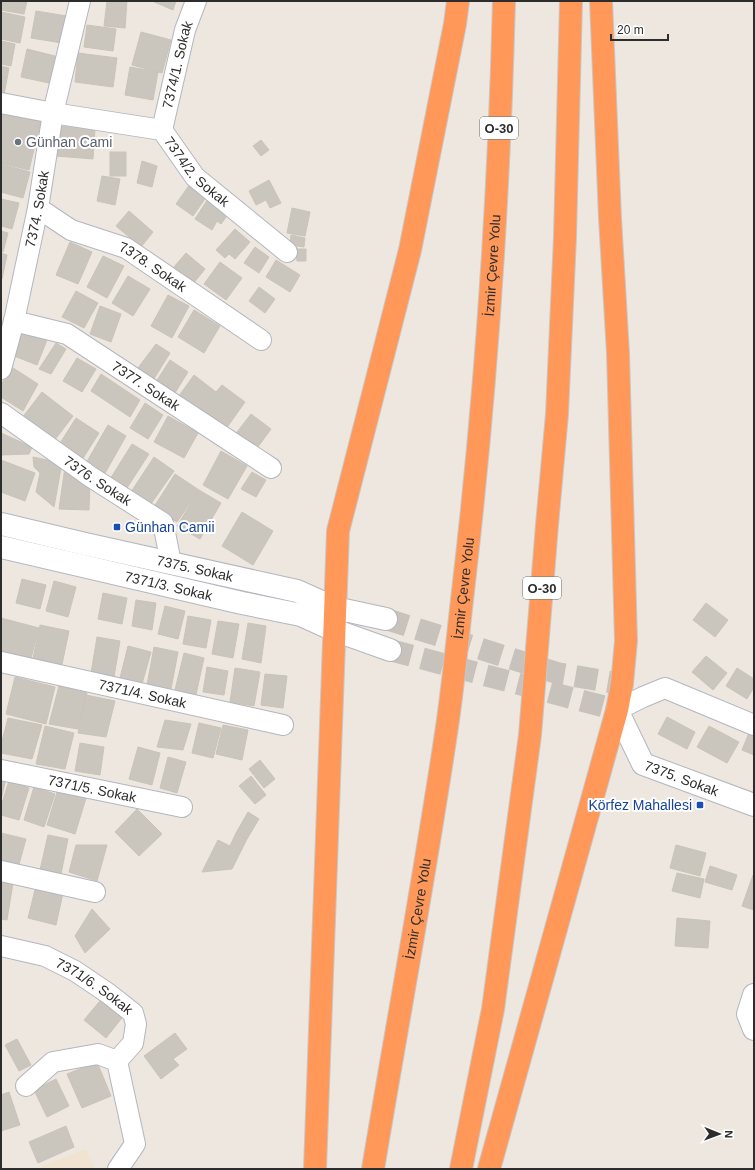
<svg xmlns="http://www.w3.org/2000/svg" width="755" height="1170" viewBox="0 0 755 1170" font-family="Helvetica,sans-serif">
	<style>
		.education { fill: #f0e3cf }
		.building { fill: #cac5bd; stroke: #cac3b8 }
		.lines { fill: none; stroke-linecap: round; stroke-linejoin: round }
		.secondary-tunnel { stroke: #c7c2bb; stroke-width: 22; stroke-dasharray: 22 11; stroke-linecap: butt }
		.street-casing { stroke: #b3b6c0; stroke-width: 22 }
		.secondary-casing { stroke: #b3b6c0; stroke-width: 24 }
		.highway-casing { stroke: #c8c8c8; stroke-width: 24 }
		.street { stroke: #fff; stroke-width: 20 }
		.secondary { stroke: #fff; stroke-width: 22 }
		.highway { stroke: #ff9859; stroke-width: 22 }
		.worship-dot { fill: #6b7280; stroke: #fff; stroke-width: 1.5 }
		.transit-dot { fill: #1a4fb4; stroke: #fff; stroke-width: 1.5 }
		.labels { text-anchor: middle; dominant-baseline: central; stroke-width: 4; stroke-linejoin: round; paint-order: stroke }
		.shield { fill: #fff; stroke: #6c6c6c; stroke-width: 1 }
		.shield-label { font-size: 13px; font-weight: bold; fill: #2d2d2d }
		.street-label { font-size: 14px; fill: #2d2d2d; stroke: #fff }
		.worship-label { font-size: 14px; fill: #5b616d; stroke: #fff; text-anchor: start }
		.transit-label { font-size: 14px; fill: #164399; stroke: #fff; text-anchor: start }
	</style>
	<rect width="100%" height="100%" fill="#eee7df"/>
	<polygon class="education" points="86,1149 95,1169 35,1169"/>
	<g class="building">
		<polygon points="1,1 27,1 24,14 1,10"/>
		<polygon points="107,1 127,1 125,28 104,26"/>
		<polygon points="152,1 176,1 173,10"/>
		<polygon points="36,11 67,16 62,43 31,38"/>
		<polygon points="1,12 25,17 20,43 1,39"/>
		<polygon points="87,25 116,29 113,51 84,47"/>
		<polygon points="141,32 171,40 162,73 132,65"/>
		<polygon points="1,41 15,44 11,66 1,64"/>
		<polygon points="27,49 55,56 49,83 21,77"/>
		<polygon points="78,53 117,58 113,87 75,82"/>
		<polygon points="1,66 9,68 4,95 1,94"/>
		<polygon points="130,67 158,72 153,100 125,95"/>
		<polygon points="3,111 41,121 29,170 1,163 1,114"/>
		<polygon points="58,126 95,129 93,159 56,156"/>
		<polygon points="261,140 269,150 261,156 253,146"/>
		<rect x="110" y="152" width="16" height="24"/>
		<polygon points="142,161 157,166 152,187 137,183"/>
		<polygon points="1,164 30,172 23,198 1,192"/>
		<polygon points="102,176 120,179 115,205 97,201"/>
		<polygon points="269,180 281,203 270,208 266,200 256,205 249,191"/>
		<polygon points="190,184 207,196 193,216 176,204"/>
		<polygon points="1,199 19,203 12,229 1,226"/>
		<polygon points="208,199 229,213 221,224 217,221 212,230 195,219"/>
		<polygon points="292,208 310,212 305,236 287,233"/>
		<polygon points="129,211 153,232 141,247 116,226"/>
		<polygon points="235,229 250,242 235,259 229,254 225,258 216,250"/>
		<polygon points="1,231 8,233 3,252 1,251"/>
		<polygon points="291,235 305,238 304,247 290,245"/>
		<polygon points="70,242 92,252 78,284 56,275"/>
		<polygon points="255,247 269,257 259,273 244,263"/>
		<polygon points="296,249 306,249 306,261 297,261"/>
		<polygon points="1,253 7,255 2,279 1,279"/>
		<polygon points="186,253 205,269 193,284 174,267"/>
		<polygon points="103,256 124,266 107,298 87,287"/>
		<polygon points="276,260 300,275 290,292 266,277"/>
		<polygon points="220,262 242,278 226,300 204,284"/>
		<polygon points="128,276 150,289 133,316 112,303"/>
		<polygon points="259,287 275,299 265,313 249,301"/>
		<polygon points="76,291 98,303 84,328 62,317"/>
		<polygon points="168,295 189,306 172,338 151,326"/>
		<polygon points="100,306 121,314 111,342 90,334"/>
		<polygon points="194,310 220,326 204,353 178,337"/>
		<polygon points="20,324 49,335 37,365 9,354"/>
		<polygon points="56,343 66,349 51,374 39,369"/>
		<polygon points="156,344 170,353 152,382 135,372"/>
		<polygon points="77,358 96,369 82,392 63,381"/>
		<polygon points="170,360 188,372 173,396 154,385"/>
		<polygon points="10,366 38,384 23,411 1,397 1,386"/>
		<polygon points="101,374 140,400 130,417 91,391"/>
		<polygon points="194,375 216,392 222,385 245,402 223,433 176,400"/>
		<polygon points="42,392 73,416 54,441 22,418"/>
		<polygon points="145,403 163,415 148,439 130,428"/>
		<polygon points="251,414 271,429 255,451 234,436"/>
		<polygon points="168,416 198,433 184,458 154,442"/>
		<polygon points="76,418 99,433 80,463 57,448"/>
		<polygon points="108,425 126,436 104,475 85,465"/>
		<polygon points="1,433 32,447 29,454 1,455"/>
		<polygon points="132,444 149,454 123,494 107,484"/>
		<polygon points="221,451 247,466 228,499 203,485"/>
		<polygon points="33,457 62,463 54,507 36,492 40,473 34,467"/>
		<polygon points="154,457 174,471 148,508 129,495"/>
		<polygon points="1,460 35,473 25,501 1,492"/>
		<polygon points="65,467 90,480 89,510 59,509"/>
		<polygon points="252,472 266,480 256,497 241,489"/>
		<polygon points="175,474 199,490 177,522 154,507"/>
		<polygon points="199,490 221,503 200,539 177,526"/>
		<polygon points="242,512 273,531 253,565 222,546"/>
		<polygon points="22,579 46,585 40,609 16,603"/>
		<polygon points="54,581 76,587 68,617 46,611"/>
		<polygon points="103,593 127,598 122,624 98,619"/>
		<polygon points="136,600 156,603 152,630 132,626"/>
		<polygon points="706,603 728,620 715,637 693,620"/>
		<polygon points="165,606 185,611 178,639 158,634"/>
		<polygon points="188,616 211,620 206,648 183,644"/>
		<polygon points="1,618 39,628 30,662 1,654"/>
		<polygon points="218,621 239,624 233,658 212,654"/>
		<polygon points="248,623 266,626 261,663 242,659"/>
		<polygon points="40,625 69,631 61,669 32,663"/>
		<polygon points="97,637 120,641 114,677 91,673"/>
		<polygon points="128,646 151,652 142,684 120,678"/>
		<polygon points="154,647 178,652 171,689 147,685"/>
		<polygon points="184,653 204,658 195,699 174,694"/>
		<polygon points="706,656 727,673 713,690 692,672"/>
		<polygon points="207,667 228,671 224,695 203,692"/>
		<polygon points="235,668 260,672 254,706 230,702"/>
		<polygon points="737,668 754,679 754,687 747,699 726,686"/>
		<polygon points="265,674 287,676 283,708 261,705"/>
		<polygon points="15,677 55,687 46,724 6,714"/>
		<polygon points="59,686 87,693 78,729 49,724"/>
		<polygon points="86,695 115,701 106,737 78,733"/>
		<polygon points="667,717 695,732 687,749 658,734"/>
		<polygon points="8,718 42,725 32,759 1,753 1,745"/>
		<polygon points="165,720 191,724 183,750 157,747"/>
		<polygon points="199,723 221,728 213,758 192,753"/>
		<polygon points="223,725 248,730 242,760 216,754"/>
		<polygon points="45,726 74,733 65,769 36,764"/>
		<polygon points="709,726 739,742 727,763 697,747"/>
		<polygon points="751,728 754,729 754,755 742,750"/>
		<polygon points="80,743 104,747 100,775 75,771"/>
		<polygon points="138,747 160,753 152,785 129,779"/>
		<polygon points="168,757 186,762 177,793 160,788"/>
		<polygon points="260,760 275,779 264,788 249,769"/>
		<polygon points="251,776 266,795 255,804 239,786"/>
		<polygon points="1,778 6,778 1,800"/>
		<polygon points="9,781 29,788 19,820 1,815 1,806"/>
		<polygon points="59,786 87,795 75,834 47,825"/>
		<polygon points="34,787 55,794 44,827 24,820"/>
		<polygon points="137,809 162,834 139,856 115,832"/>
		<polygon points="248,812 259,819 247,839 236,833"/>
		<polygon points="1,833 26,839 18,868 1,863"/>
		<polygon points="236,833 247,839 232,869 202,872 218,840 230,846"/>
		<polygon points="48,835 68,839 61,874 40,870"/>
		<polygon points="76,845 107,845 97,881 69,872"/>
		<polygon points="676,845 706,853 700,876 670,868"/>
		<polygon points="710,866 737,875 732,890 705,882"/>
		<polygon points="677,873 704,879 700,898 672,891"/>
		<polygon points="753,875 754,875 754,910 742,906"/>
		<polygon points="1,881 13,883 7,920 1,919"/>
		<polygon points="36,886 63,893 56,925 28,918"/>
		<polygon points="92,909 110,929 85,953 75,936"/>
		<polygon points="677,918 710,921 708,948 675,946"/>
		<polygon points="104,996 125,1014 106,1038 84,1020"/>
		<polygon points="175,1033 187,1049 173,1059 179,1065 161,1079 144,1056"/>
		<polygon points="17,1039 31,1065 19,1071 5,1045"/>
		<polygon points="97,1062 111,1096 82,1108 67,1074"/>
		<polygon points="56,1079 69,1106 47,1117 34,1090"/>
		<polygon points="9,1092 20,1125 1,1131 1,1095"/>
		<polygon points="66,1126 74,1147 38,1163 29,1142"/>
	</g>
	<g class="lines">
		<g class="secondary-tunnel">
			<polyline points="386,619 557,673 622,684"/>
			<polyline points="390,650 617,710"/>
		</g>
		<defs>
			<g id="street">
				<path id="s1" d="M1 103 53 113 162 130 195 177 287 252"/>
				<path id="s2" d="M162 130 185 30 196 1"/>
				<path id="s3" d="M38 208 71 230 126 248 261 340"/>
				<path id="s4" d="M14 321 67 334 271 468"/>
				<path id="s5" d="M1 369 14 321 38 208 53 113 80 1"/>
				<path id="s6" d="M1 413 91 477 163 523 171 563"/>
				<path id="s7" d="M1 662 283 725"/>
				<polyline points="617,710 643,697 665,688 754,725"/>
				<path id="s8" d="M1 770 182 807"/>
				<polyline points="1,871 95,892"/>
				<path id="s9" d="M1 946 45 956 75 971 109 994 133 1013 136 1024 133 1043 117 1061"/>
				<polyline points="117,1061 135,1144 118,1169"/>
				<polyline points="26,1086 53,1062 98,1054 117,1061"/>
			</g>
			<g id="secondary">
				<path id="s10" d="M1 524 85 544 297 591 335 608 386 619"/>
				<path id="s11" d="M1 547 242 603 301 615 334 630 390 650"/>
				<path id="s12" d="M617 710 643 764 754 805"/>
				<polyline points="754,995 748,1014 754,1029"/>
			</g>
			<g id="highway">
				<polyline points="315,1169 338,531 410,250 455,24 458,1"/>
				<path id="s13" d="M373 1169C398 1019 426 870 448 720 454 677 458 634 463 591 486 395 499 198 504 1"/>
				<polyline points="461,1169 493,1009 530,735 547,525 557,414 565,237 571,1"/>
				<polyline points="489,1169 617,710 622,684 626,641 618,353 610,218 601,1"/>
			</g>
		</defs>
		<use href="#street" class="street-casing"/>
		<use href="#secondary" class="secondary-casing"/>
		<use href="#highway" class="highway-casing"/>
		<use href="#street" class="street"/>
		<use href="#secondary" class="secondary"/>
		<use href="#highway" class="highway"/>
	</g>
	<circle class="worship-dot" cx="18" cy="142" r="4"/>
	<g class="transit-dot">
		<rect x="113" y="523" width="8" height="8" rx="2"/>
		<rect x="696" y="801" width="8" height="8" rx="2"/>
	</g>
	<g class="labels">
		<g class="shield">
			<rect x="480" y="117" width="38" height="22" rx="3"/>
			<rect x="523" y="577" width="38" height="22" rx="3"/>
		</g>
		<g class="shield-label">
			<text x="499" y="128">O-30</text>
			<text x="542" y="588">O-30</text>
		</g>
		<g class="street-label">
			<text stroke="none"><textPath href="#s2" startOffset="67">7374/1. Sokak</textPath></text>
			<text stroke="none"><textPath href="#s1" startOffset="218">7374/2. Sokak</textPath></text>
			<text stroke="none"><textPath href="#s5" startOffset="164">7374. Sokak</textPath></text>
			<text stroke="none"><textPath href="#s13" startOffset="912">İzmir Çevre Yolu</textPath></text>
			<text stroke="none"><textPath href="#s3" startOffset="130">7378. Sokak</textPath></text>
			<text stroke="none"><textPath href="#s4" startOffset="149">7377. Sokak</textPath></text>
			<text stroke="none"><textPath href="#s6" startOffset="118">7376. Sokak</textPath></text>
			<text stroke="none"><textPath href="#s10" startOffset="199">7375. Sokak</textPath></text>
			<text stroke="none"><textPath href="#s11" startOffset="172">7371/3. Sokak</textPath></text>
			<text stroke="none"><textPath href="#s13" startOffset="588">İzmir Çevre Yolu</textPath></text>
			<text stroke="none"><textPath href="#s7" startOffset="145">7371/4. Sokak</textPath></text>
			<text stroke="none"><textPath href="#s12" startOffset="101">7375. Sokak</textPath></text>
			<text stroke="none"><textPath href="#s8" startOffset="93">7371/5. Sokak</textPath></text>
			<text stroke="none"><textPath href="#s13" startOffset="264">İzmir Çevre Yolu</textPath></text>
			<text stroke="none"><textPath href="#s9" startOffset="103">7371/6. Sokak</textPath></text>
		</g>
		<g class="worship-label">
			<text x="26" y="142">Günhan Cami</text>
		</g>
		<g class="transit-label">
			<text x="125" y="527">Günhan Camii</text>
			<text x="692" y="805" text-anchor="end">Körfez Mahallesi</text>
		</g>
	</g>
	<rect width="755" height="1170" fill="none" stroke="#2d2d2d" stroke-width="4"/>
	<g transform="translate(719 1134) rotate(91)" stroke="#ffffff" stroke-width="3" paint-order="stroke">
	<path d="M0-3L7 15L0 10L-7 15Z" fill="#2d2d2d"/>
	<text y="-6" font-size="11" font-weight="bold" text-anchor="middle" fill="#2d2d2d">N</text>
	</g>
	<path d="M611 34v6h57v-6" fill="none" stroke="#2d2d2d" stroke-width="2"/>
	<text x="617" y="34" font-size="12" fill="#2d2d2d" stroke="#ffffff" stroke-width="3" paint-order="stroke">20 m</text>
</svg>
